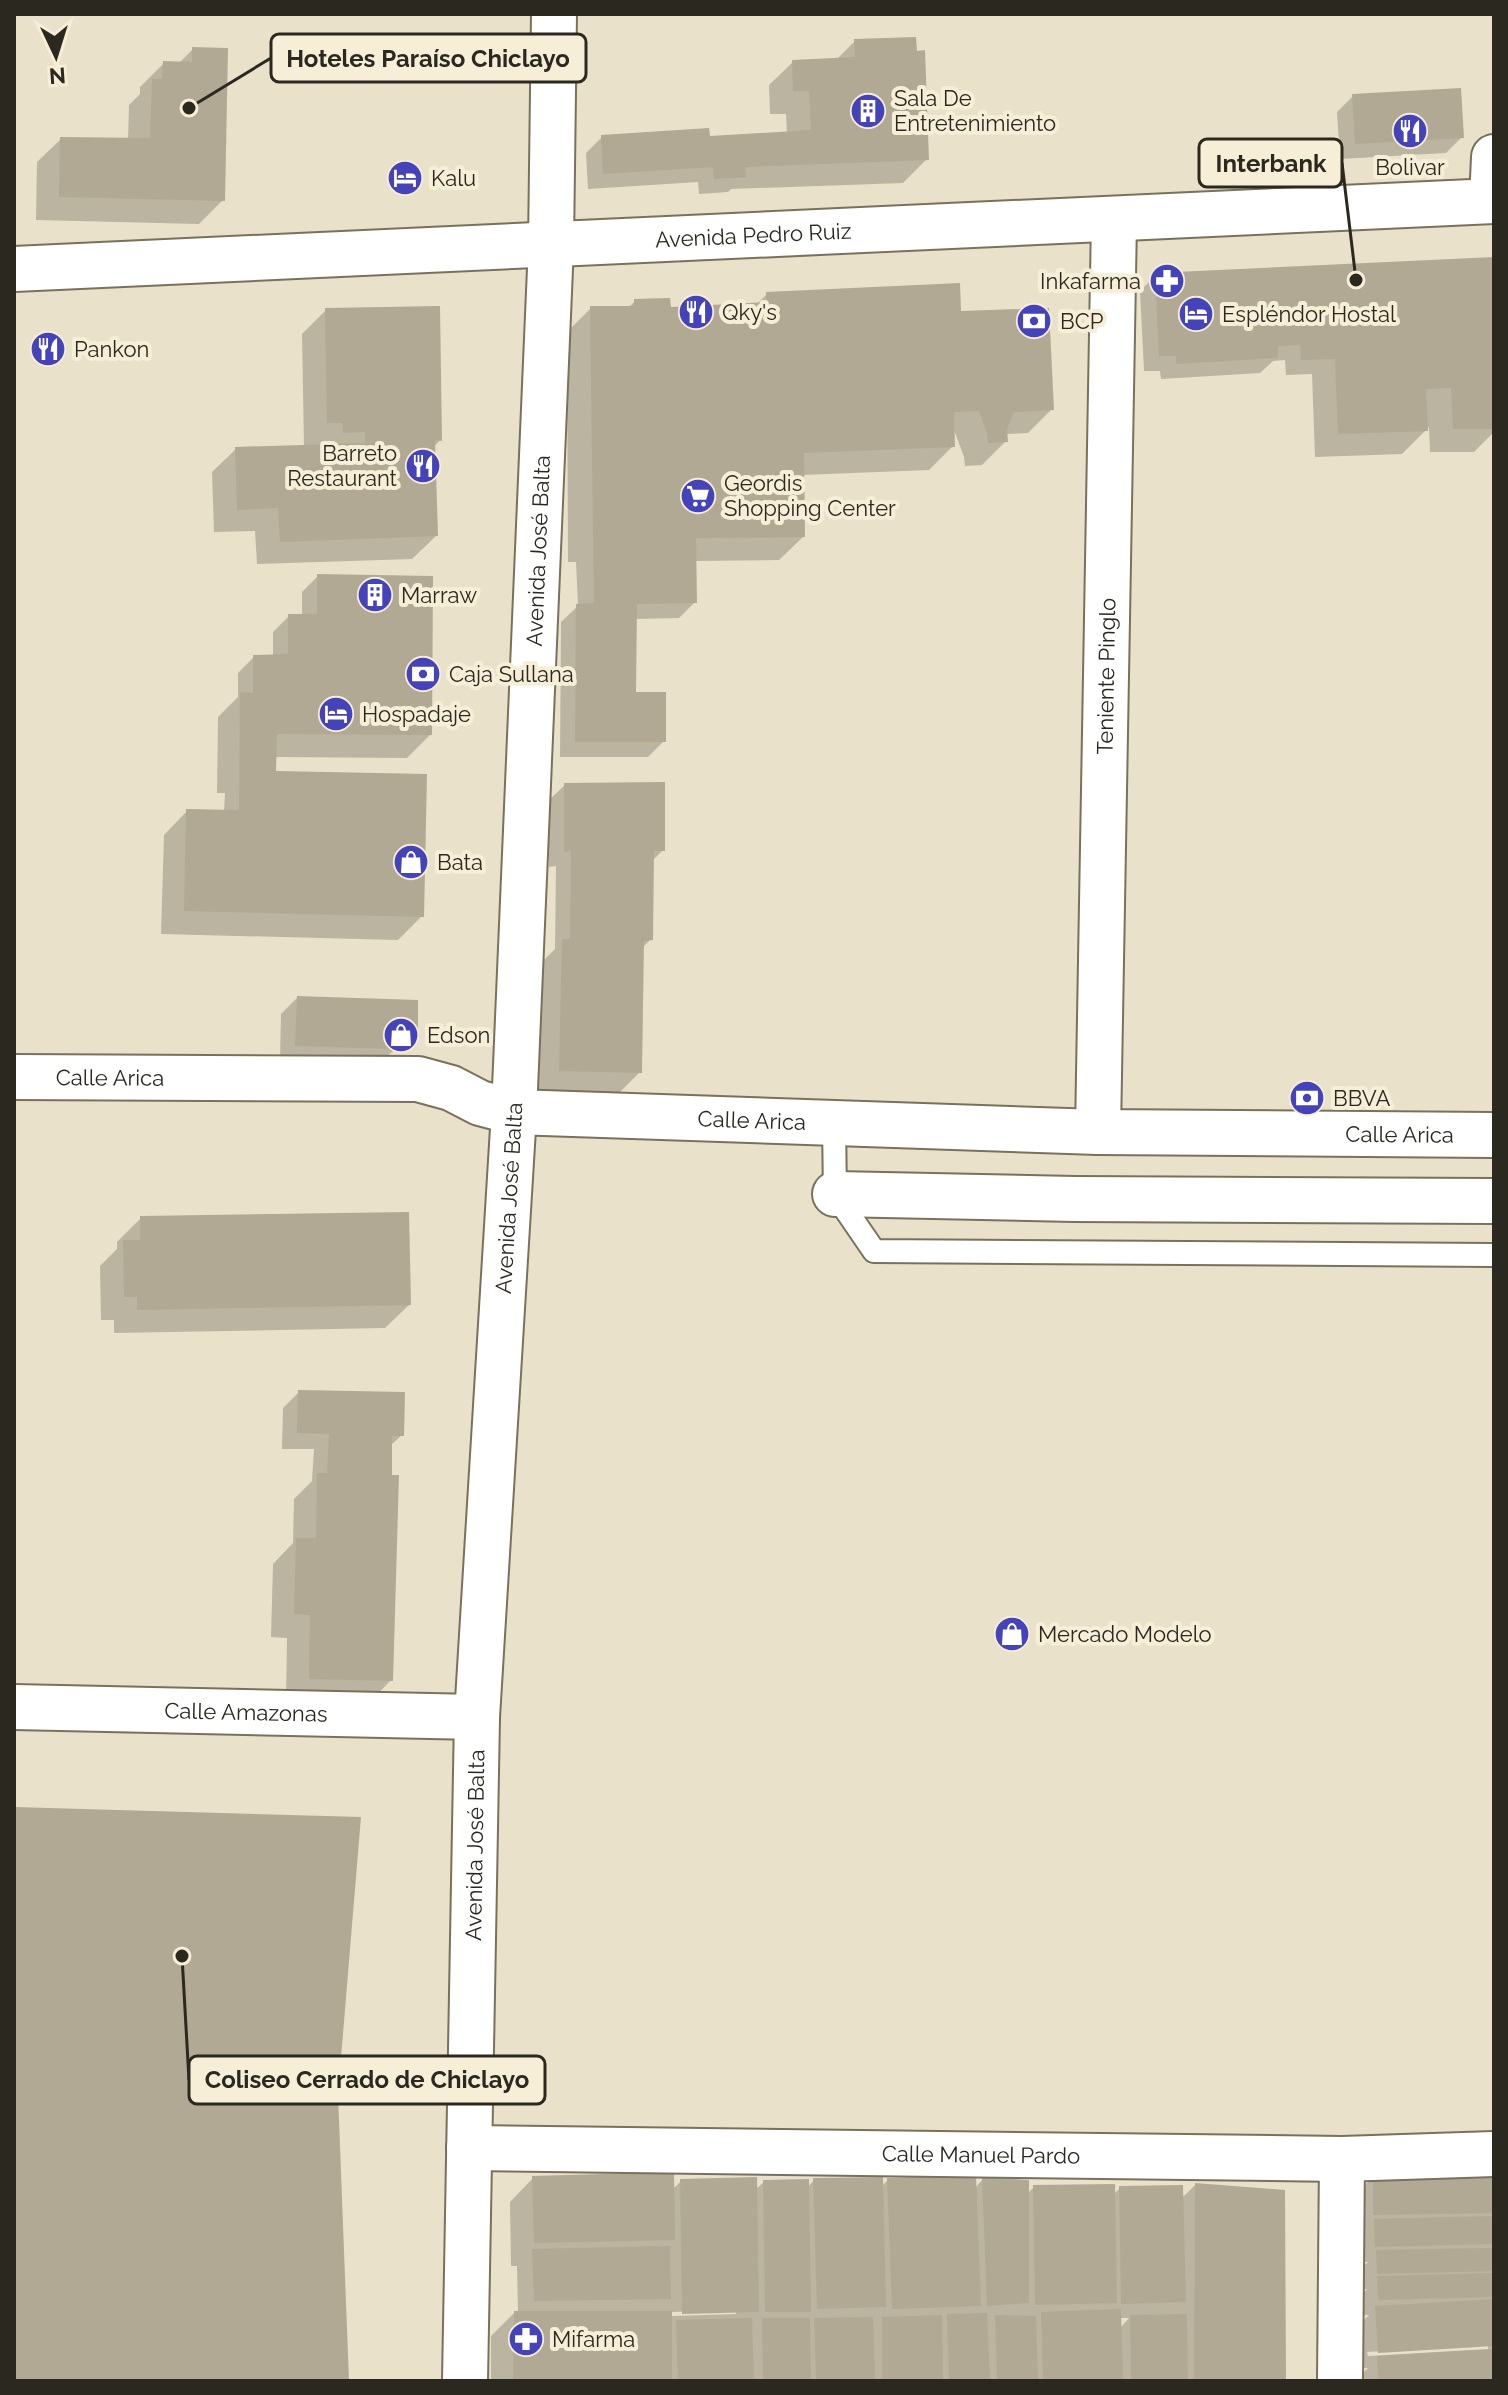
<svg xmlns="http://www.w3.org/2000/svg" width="1508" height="2395" viewBox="0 0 1508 2395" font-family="Raleway,sans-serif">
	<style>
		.shadow { fill: #0003; fill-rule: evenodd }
		.building { fill: #b1a993 }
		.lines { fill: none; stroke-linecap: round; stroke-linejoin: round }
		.lane-casing { stroke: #78715c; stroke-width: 26 }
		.street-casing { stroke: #78715c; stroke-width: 48 }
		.secondary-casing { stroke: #78715c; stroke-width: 48 }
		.lane { stroke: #fff; stroke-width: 22 }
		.street { stroke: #fff; stroke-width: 44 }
		.secondary { stroke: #fff; stroke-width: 44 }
		.labels { text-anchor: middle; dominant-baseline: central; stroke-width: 8; stroke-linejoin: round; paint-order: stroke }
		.poi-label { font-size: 22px; fill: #2b2820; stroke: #f6eed6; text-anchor: start }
		.street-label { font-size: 22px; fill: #2b2820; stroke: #f6eed6 }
		.leader { fill: none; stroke: #2b2820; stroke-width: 3 }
		.callout-dot { fill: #2b2820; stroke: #f6eed6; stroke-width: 3 }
		.callout { fill: #f6eed6; stroke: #2b2820; stroke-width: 3 }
		.callout-label { font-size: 24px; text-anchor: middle; font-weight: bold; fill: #2b2820 }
	</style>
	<rect width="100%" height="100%" fill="#e9e1c9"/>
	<g class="shadow">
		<polygon points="855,41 927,159 903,183 731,189 728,192 699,194 698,182 588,189 586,153 602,137 708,138 787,133 786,114 770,114 769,85 793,62 836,60"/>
		<polygon points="193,49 223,200 199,224 36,220 37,162 61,139 128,140 129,105 140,94 140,87 164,63 178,64"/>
		<polygon points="1353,96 1462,137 1446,153 1340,159 1337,112"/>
		<polygon points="1494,259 1494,432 1474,452 1430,452 1429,427 1402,454 1315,457 1312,374 1286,375 1285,360 1273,361 1260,373 1161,379 1160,371 1144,371 1140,291 1156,275"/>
		<polygon points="767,294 959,313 1051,410 1028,433 1005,434 1006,441 982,465 965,466 964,457 953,427 953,446 929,470 802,475 803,537 779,560 694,561 695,602 679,618 635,619 634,694 664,741 648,757 560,757 561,622 578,606 576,562 568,562 567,332 591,308 628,308 635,301 669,309 756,305"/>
		<polygon points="326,310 440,440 433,448 436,536 412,559 257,564 255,531 214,532 212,472 236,449 304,447 302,334"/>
		<polygon points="318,576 430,735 407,758 274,757 274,770 422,916 398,940 161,934 164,835 187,811 224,812 225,793 217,793 218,717 238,697 238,673 254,657 273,657 273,632 289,616 302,616 302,592"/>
		<polygon points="565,785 663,850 652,861 651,939 642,948 640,1072 616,1096 536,1094 539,965 555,949 556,866 549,867 549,800"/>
		<polygon points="297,998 399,1046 378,1064 280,1061 281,1014"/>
		<polygon points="141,1218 409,1305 385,1328 114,1333 114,1320 101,1320 100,1266 117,1249 117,1242"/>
		<polygon points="299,1392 402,1435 390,1446 391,1680 368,1704 286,1702 287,1638 271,1637 273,1564 293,1543 294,1499 312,1481 314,1449 282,1449 283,1408"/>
		<path d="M1494 2175V2381H1362V2374L1368 2368H1362L1360 2324 1369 2315H1362V2294L1367 2289H1362L1361 2268 1368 2262H1360L1359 2236 1366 2230H1358L1357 2193 1373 2177ZM1488 2345V2349L1368 2356 1367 2352Z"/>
		<path d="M533 2178 672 2190 681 2181 755 2190 764 2182 807 2188 814 2180 881 2187 888 2180 975 2188 983 2179 1027 2194 1034 2187 1113 2195 1120 2188 1181 2199 1195 2185 1283 2381H491V2336L514 2313H518L517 2266H511L510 2202ZM736 2310V2314L672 2316V2312ZM1119 2318H1129L1120 2328Z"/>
	</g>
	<g class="building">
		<polygon points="916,37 917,51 925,50 929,160 745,167 746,177 714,179 713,167 603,174 601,135 709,128 710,136 811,130 809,91 793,91 792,60 855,57 854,39"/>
		<polygon points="192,47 228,48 225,201 59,197 60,137 150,138 152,79 162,79 163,61 192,62"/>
		<polygon points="1461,88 1464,138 1355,144 1352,94"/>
		<polygon points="1494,257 1494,429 1453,429 1451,388 1426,389 1428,431 1338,434 1335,359 1301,360 1300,345 1278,346 1278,358 1176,364 1176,356 1159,356 1155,273"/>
		<polygon points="960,283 961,311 1049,308 1054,410 1014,412 1007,429 1008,442 988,443 987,433 979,411 954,412 955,447 804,453 805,537 696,538 697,603 637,604 636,692 666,692 666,742 575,742 576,604 594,603 590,306 634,306 634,299 670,298 671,307 767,302 766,292"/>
		<polygon points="440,306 442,441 435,440 438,536 280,542 278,508 237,510 235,447 365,443 365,432 343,433 342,423 327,423 325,308"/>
		<polygon points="317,574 433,576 432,735 277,734 276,771 427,774 424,917 184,911 186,809 239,810 240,692 253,693 253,655 288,654 288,614 317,614"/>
		<polygon points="665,782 665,851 654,851 653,940 644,941 642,1073 559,1071 562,939 570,939 571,851 564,852 564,783"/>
		<polygon points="297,996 418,1000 418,1031 396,1049 295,1046"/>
		<polygon points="409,1212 411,1305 137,1310 137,1297 124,1297 123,1240 140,1240 140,1216"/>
		<polygon points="298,1390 405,1392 404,1436 392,1436 392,1475 399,1475 393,1681 309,1679 310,1615 294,1614 296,1538 316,1538 317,1473 327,1473 329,1434 297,1433"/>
		<polygon points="14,1807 361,1817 338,2094 349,2381 14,2381"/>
		<polygon points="674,2172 675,2240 534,2243 532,2176"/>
		<polygon points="1494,2173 1494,2213 1373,2215 1373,2175"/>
		<polygon points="976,2175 981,2306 892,2309 887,2178"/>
		<polygon points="757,2177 759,2312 682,2314 680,2179"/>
		<polygon points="883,2177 886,2307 817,2309 813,2178"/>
		<polygon points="982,2177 1029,2180 1029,2303 987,2306"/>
		<polygon points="809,2179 811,2312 765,2312 763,2180"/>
		<polygon points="1195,2183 1285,2190 1286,2381 1194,2381"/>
		<polygon points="1115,2184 1117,2303 1035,2305 1033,2185"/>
		<polygon points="1183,2185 1186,2302 1121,2304 1119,2186"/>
		<polygon points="1494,2216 1494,2244 1375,2247 1374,2219"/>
		<polygon points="670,2246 671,2299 534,2301 532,2249"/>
		<polygon points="1494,2248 1494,2271 1377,2274 1376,2250"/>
		<polygon points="1494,2273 1494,2297 1378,2300 1377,2276"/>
		<polygon points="1494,2299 1494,2346 1378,2353 1375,2306"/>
		<polygon points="1121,2309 1123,2381 1043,2381 1041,2312"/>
		<polygon points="514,2311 672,2311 672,2381 513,2381"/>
		<polygon points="987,2313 990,2381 949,2381 947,2314"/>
		<polygon points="1187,2314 1188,2381 1131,2381 1130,2315"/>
		<polygon points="942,2315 943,2381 882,2381 882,2317"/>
		<polygon points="995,2315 1036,2316 1038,2381 997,2381"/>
		<polygon points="873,2317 875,2381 816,2381 814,2318"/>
		<polygon points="752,2318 754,2381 678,2381 676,2320"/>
		<polygon points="762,2318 810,2318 811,2381 763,2381"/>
		<polygon points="1494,2349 1494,2381 1378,2381 1377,2356"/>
	</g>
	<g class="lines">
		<defs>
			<polyline id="lane" points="834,1123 835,1194 874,1251 1494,1255"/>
			<g id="street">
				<polyline points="1492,201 1494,157"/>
				<path id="s1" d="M1098 1132 1114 220"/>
				<polyline points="835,1194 1075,1199 1494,1201"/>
				<path id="s2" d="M14 1707 477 1717"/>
				<path id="s3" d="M469 2148 1342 2159 1494 2154"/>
				<polyline points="1340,2381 1342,2159"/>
			</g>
			<g id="secondary">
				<path id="s4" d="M14 269 1494 201"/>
				<path id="s5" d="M14 1077 418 1079 451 1088 480 1103 514 1112 1098 1132 1494 1135"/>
				<path id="s6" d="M465 2381 477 1717 514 1112 551 245 554 14"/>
			</g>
		</defs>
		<use href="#lane" class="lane-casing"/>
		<use href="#street" class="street-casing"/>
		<use href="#secondary" class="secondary-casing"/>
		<use href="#lane" class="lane"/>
		<use href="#street" class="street"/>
		<use href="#secondary" class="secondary"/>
	</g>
	<defs>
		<symbol id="building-disc" viewBox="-11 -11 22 22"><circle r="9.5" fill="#4543b9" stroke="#f6eed6"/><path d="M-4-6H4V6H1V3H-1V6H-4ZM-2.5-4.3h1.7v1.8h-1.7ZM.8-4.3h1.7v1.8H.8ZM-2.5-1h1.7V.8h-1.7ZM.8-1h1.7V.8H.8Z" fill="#fff"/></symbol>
		<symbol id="restaurant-disc" viewBox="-11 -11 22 22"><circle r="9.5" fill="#4543b9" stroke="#f6eed6"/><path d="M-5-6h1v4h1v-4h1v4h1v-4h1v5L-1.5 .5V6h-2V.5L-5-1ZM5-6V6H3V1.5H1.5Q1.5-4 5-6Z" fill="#fff"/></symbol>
		<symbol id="hotel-disc" viewBox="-11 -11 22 22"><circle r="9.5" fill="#4543b9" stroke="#f6eed6"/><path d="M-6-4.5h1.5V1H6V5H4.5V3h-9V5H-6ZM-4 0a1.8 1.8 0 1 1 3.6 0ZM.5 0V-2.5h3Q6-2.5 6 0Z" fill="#fff"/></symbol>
		<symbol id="pharmacy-disc" viewBox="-11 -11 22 22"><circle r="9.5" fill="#4543b9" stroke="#f6eed6"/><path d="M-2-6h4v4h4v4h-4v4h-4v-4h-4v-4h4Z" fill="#fff"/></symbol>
		<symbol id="bank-disc" viewBox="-11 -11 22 22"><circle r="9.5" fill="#4543b9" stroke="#f6eed6"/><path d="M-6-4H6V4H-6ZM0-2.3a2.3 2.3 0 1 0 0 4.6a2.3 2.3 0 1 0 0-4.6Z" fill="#fff"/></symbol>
		<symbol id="supermarket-disc" viewBox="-11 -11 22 22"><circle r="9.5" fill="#4543b9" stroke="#f6eed6"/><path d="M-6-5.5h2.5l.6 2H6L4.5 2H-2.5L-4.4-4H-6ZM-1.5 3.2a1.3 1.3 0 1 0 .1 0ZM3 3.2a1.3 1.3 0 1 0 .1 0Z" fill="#fff"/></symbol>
		<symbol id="shop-disc" viewBox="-11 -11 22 22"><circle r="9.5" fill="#4543b9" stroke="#f6eed6"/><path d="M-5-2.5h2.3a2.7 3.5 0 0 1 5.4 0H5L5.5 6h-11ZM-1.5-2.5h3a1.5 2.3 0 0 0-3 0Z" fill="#fff"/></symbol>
	</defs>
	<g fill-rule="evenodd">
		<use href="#building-disc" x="848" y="91" width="40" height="40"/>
		<use href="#restaurant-disc" x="1390" y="111" width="40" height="40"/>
		<use href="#hotel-disc" x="385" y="158" width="40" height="40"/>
		<use href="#pharmacy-disc" x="1147" y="261" width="40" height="40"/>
		<use href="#restaurant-disc" x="676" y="292" width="40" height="40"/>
		<use href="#hotel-disc" x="1176" y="294" width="40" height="40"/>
		<use href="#bank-disc" x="1014" y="301" width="40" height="40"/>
		<use href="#restaurant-disc" x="28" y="329" width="40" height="40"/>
		<use href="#restaurant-disc" x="403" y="446" width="40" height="40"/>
		<use href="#supermarket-disc" x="678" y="476" width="40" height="40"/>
		<use href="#building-disc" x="355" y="575" width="40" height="40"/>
		<use href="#bank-disc" x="403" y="654" width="40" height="40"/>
		<use href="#hotel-disc" x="316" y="694" width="40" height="40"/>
		<use href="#shop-disc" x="391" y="842" width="40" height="40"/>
		<use href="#shop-disc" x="381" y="1015" width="40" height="40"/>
		<use href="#bank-disc" x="1287" y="1078" width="40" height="40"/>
		<use href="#shop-disc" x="992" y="1614" width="40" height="40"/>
		<use href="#pharmacy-disc" x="506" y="2319" width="40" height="40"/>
	</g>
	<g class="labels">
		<g class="poi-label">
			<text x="894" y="98">Sala De<tspan x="894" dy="25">Entretenimiento</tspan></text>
			<text x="1410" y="167" text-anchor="middle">Bolivar</text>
			<text x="431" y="178">Kalu</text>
			<text x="1141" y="281" text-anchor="end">Inkafarma</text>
			<text x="722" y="312">Qky's</text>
			<text x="1222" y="314">Espléndor Hostal</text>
			<text x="1060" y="321">BCP</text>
			<text x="74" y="349">Pankon</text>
			<text x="397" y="453" text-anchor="end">Barreto<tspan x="397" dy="25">Restaurant</tspan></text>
			<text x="724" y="483">Geordis<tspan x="724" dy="25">Shopping Center</tspan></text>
			<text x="401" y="595">Marraw</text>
			<text x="449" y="674">Caja Sullana</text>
			<text x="362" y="714">Hospadaje</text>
			<text x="437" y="862">Bata</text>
			<text x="427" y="1035">Edson</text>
			<text x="1333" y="1098">BBVA</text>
			<text x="1038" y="1634">Mercado Modelo</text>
			<text x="552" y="2339">Mifarma</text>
		</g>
		<g class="street-label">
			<text stroke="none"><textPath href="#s4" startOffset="740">Avenida Pedro Ruiz</textPath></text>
			<text stroke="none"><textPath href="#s6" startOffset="1832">Avenida José Balta</textPath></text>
			<text stroke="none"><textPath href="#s1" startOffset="456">Teniente Pinglo</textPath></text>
			<text stroke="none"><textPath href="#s5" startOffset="96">Calle Arica</textPath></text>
			<text stroke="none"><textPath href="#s5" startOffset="744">Calle Arica</textPath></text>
			<text stroke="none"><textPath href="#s5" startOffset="1392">Calle Arica</textPath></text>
			<text stroke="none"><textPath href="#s6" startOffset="1184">Avenida José Balta</textPath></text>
			<text stroke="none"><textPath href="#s2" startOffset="232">Calle Amazonas</textPath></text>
			<text stroke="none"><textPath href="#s6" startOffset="536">Avenida José Balta</textPath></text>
			<text stroke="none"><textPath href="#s3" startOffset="512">Calle Manuel Pardo</textPath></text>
		</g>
	</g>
	<path class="leader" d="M189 108L271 58M1356 280L1342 163M182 1956L189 2080"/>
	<g class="callout-dot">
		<circle cx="189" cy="108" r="8"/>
		<circle cx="1356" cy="280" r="8"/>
		<circle cx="182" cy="1956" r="8"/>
	</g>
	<g class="callout">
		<rect x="271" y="34" width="315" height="48" rx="8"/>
		<rect x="1199" y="139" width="143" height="48" rx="8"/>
		<rect x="189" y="2056" width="356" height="48" rx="8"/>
	</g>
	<g class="callout-label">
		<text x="428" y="67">Hoteles Paraíso Chiclayo</text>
		<text x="1271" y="172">Interbank</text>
		<text x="367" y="2088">Coliseo Cerrado de Chiclayo</text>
	</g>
	<rect width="1508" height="2395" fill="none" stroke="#2b2820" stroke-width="32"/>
	<g transform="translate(56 56) rotate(176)" stroke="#f6eed6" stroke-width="6" paint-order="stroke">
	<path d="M0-6L14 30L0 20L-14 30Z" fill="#2b2820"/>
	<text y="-12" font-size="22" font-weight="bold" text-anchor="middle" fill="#2b2820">N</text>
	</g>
</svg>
